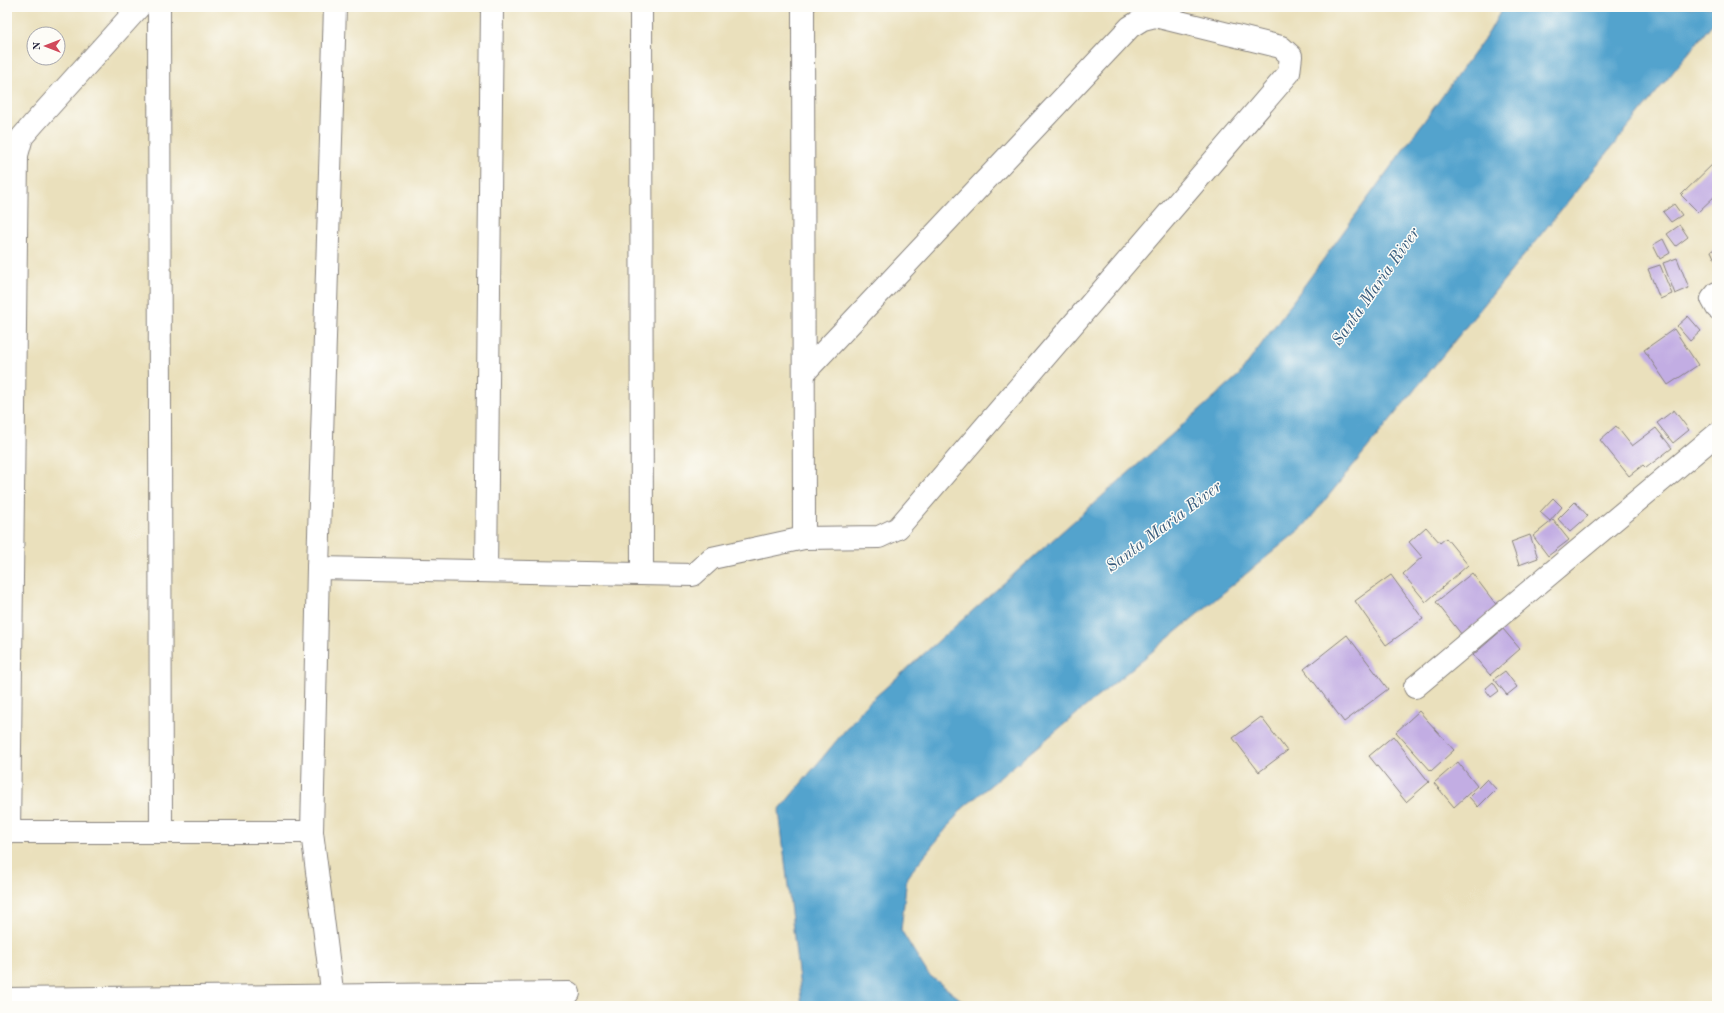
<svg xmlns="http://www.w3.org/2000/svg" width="1724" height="1013" viewBox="0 0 1724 1013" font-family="'Old Standard TT',serif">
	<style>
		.water { fill: #52a3cd; stroke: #3a6284 }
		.building { fill: #c2ade3 }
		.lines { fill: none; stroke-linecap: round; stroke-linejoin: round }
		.minor-casing { stroke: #86817c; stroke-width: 24 }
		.minor { stroke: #fff; stroke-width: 22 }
		.labels { text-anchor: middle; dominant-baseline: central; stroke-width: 3; stroke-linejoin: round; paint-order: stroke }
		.water-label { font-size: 17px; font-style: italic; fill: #385c7d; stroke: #fdfcf7 }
	</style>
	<rect width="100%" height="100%" fill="#fdfcf7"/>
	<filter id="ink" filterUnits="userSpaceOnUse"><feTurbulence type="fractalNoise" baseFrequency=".025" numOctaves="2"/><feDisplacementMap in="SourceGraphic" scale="8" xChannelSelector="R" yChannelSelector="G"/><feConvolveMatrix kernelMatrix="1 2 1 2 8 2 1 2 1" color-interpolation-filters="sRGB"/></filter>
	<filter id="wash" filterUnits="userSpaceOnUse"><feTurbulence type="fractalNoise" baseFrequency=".012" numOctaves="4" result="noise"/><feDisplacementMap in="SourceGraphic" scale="16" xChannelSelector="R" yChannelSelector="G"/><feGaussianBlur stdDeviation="0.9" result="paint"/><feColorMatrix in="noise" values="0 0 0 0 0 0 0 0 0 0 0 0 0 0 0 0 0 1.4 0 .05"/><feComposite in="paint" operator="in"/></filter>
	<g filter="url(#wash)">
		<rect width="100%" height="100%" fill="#eae0bc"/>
		<polygon class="water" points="1503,7 1717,7 1717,18 1304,526 963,808 907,877 901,930 928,974 969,1006 802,1006 779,810 866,705 1239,375 1489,32"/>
		<g id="blocks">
			<g class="building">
				<polygon points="1717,160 1717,194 1698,212 1681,195"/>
				<polygon points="1674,204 1682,215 1671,222 1663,212"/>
				<polygon points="1680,225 1688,237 1676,246 1667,234"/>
				<polygon points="1663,239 1670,253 1660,259 1653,245"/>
				<polygon points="1717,248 1717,264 1711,251"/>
				<polygon points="1677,258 1689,288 1675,294 1663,263"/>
				<polygon points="1660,265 1672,294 1660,299 1648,269"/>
				<polygon points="1688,316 1701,331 1690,341 1677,326"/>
				<polygon points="1674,329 1698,365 1668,385 1644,350"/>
				<polygon points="1674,410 1689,430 1673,443 1657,423"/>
				<polygon points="1616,426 1632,446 1656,428 1672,448 1646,468 1643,465 1629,476 1600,440"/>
				<polygon points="1553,498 1562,507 1550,521 1540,512"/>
				<polygon points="1575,502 1588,516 1570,532 1558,519"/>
				<polygon points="1553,520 1569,540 1548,556 1533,536"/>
				<polygon points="1426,527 1440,543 1446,538 1468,565 1426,602 1403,574 1422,557 1409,542"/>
				<polygon points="1530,535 1538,558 1519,565 1511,542"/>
				<polygon points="1472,573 1498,607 1462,635 1436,602"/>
				<polygon points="1391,575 1423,619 1386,645 1355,601"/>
				<polygon points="1503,629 1520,649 1490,675 1473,655"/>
				<polygon points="1347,635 1388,689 1344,722 1304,669"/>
				<polygon points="1505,671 1517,687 1507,695 1494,679"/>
				<polygon points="1493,682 1499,691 1491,697 1485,689"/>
				<polygon points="1419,711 1454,750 1431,771 1396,732"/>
				<polygon points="1261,717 1287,751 1259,772 1233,738"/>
				<polygon points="1393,736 1429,782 1406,802 1369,756"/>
				<polygon points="1458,762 1477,786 1454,807 1434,783"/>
				<polygon points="1487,779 1496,789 1478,807 1469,797"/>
			</g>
		</g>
	</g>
	<g filter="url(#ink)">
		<use href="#blocks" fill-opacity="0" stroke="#86817c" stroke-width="1"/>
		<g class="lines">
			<defs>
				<g id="minor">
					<polyline points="139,7 35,122 22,137 17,155 9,832 312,832"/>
					<polyline points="159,7 161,832"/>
					<polyline points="641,7 642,574"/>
					<polyline points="803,7 804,538"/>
					<polyline points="1717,293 1712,299 1717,308"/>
					<polyline points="318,568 693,575 712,558 804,538 879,537 898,528 1289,73 1291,56 1281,47 1155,16 1143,19 1130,27 804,373"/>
					<polyline points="486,571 492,7"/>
					<polyline points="1415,687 1717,434"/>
					<polyline points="7,999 569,993"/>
					<polyline points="334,1006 312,832 318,568 335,7"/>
				</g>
			</defs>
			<use href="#minor" class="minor-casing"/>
			<use href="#minor" class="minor"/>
		</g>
	</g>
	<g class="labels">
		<g class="water-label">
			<text transform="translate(1376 287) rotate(-55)">Santa Maria River</text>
			<text transform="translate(1164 527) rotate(-37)">Santa Maria River</text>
		</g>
	</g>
	<rect width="1724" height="1013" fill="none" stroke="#fdfcf7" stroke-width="24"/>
	<g transform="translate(46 46) rotate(270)"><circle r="19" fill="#fdfcf7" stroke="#a5a5ac"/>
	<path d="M0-3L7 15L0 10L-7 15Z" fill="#d1495b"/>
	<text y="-6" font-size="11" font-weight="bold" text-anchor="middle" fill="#22223b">N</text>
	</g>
</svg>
